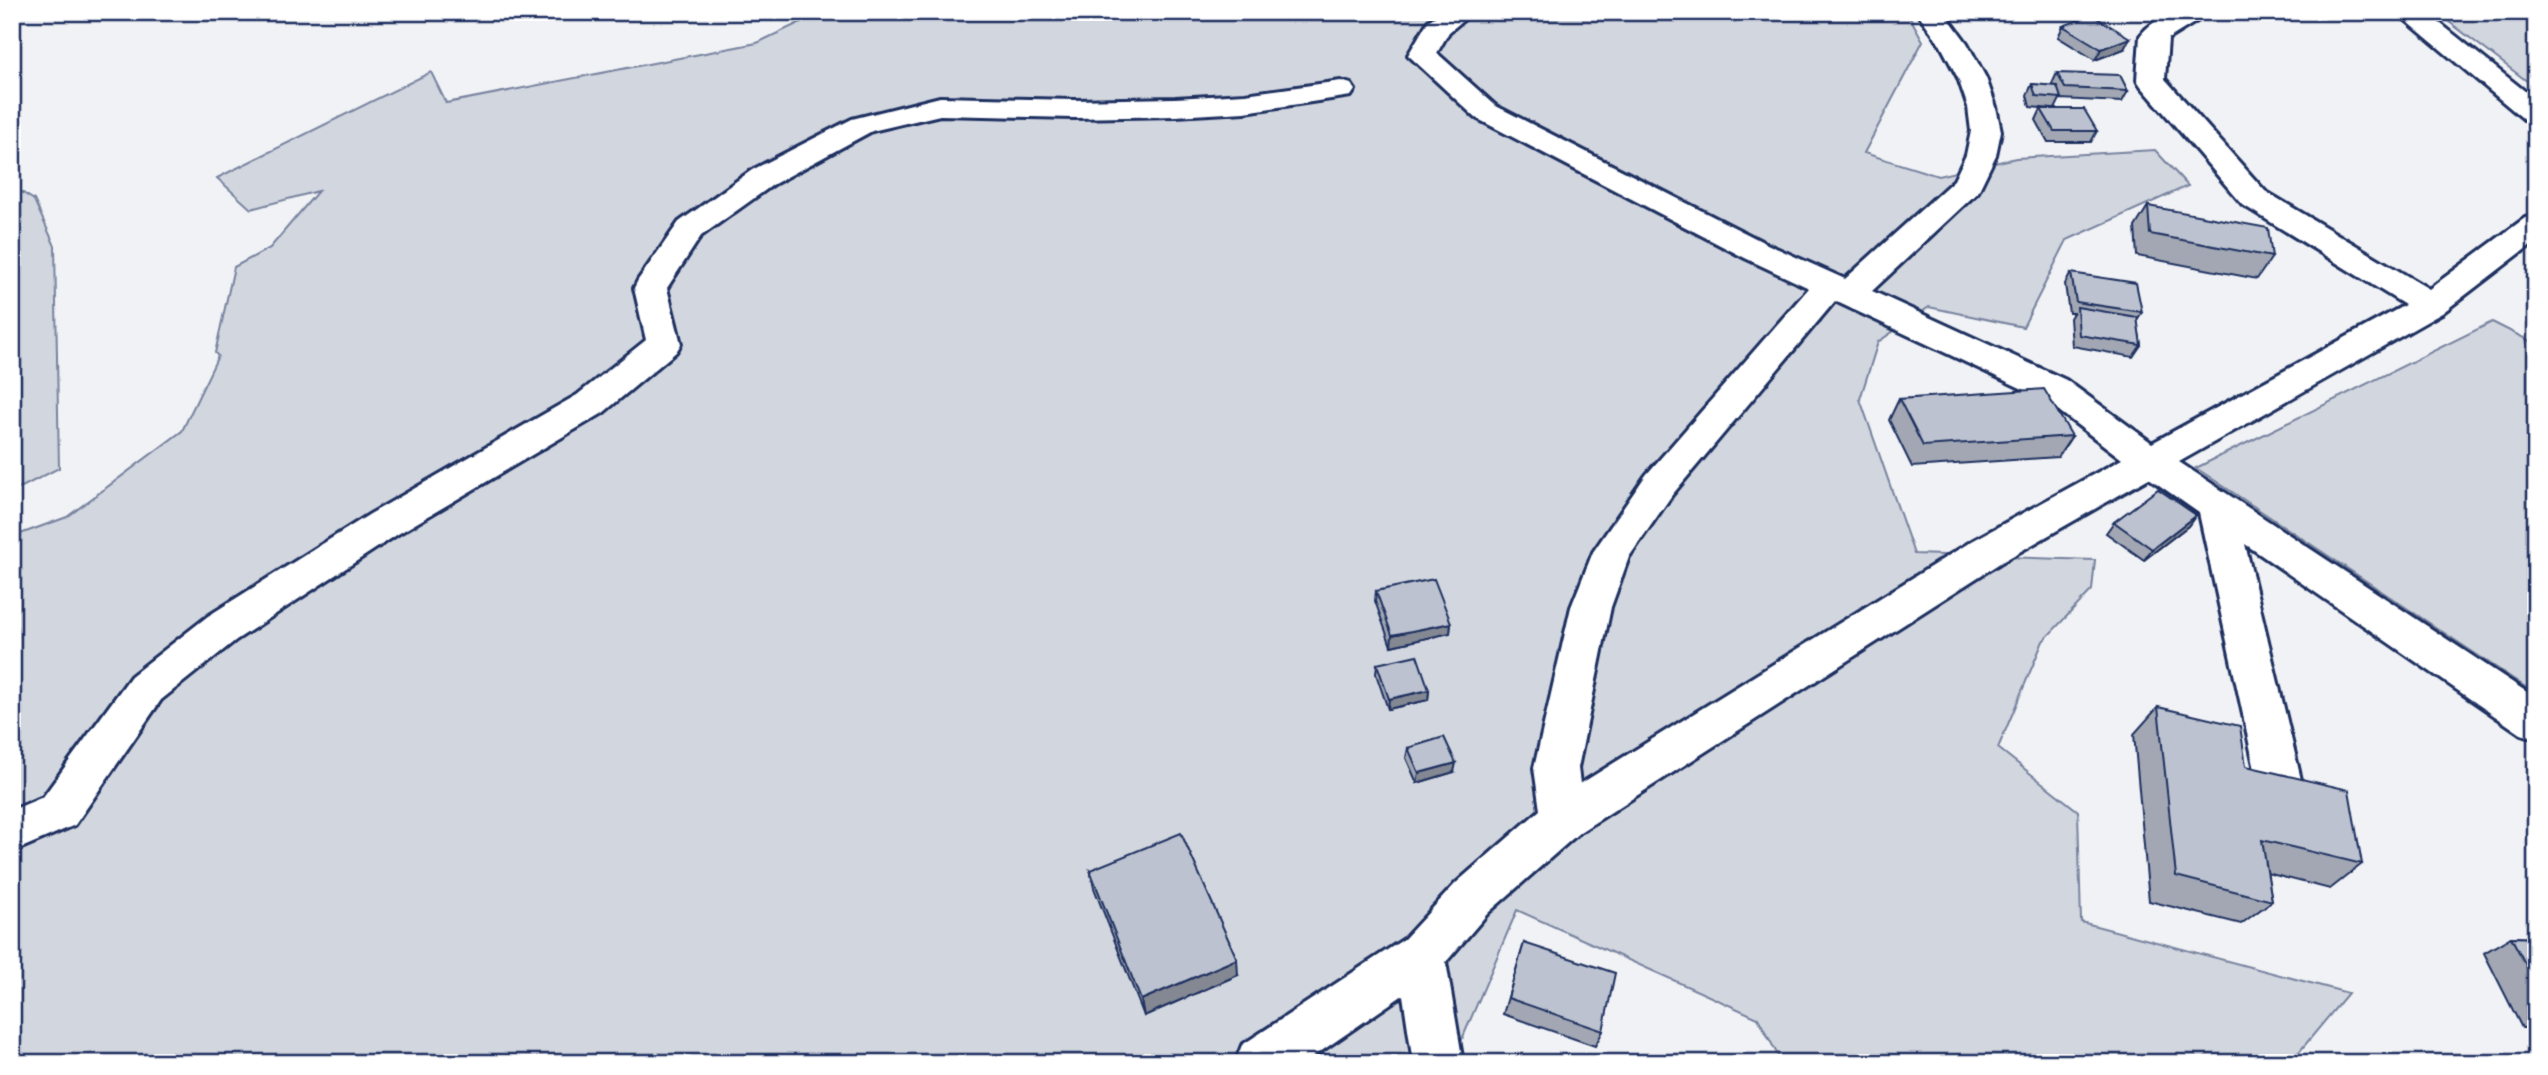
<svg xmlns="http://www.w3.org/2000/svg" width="2548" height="1075" viewBox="0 0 2548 1075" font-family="'Shantell Sans',sans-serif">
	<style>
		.green { fill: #d2d6df; stroke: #76829e; stroke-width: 2 }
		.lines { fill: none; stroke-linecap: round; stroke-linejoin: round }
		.minor-casing { stroke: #1b2f5e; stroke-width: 6 }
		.minor { fill: #fff; fill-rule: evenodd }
		.wall { fill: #a2a7b3; stroke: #1b2f5e; stroke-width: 2 }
		.shaded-wall { fill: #848892; stroke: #1b2f5e; stroke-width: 2 }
		.building { fill: #bcc2d0; stroke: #1b2f5e; stroke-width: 2 }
	</style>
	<rect width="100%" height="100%" fill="#f1f2f5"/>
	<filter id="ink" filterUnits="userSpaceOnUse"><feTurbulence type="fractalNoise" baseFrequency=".0143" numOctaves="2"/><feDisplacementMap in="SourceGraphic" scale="14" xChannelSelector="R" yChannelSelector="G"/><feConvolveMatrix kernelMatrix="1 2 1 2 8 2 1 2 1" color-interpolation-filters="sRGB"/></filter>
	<g filter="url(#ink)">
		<g class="green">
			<polygon points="822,12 1907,12 1923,41 1864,153 1938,176 2016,158 2155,150 2188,186 2067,240 2023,327 1929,307 1878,342 1860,399 1914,554 2095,560 2092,590 2043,641 1998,748 2078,811 2081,922 2348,993 2290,1063 1782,1063 1758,1018 1517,910 1452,1063 12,1063 12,537 67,517 182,431 218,356 215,353 234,267 270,248 318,191 251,209 217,178 431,72 446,103 757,43"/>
			<polygon points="2436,12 2536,12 2536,88"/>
			<polygon points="12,186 34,200 55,246 59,468 12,492"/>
			<polygon points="2492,322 2536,344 2536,694 2196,468"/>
		</g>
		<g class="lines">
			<defs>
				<g id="minor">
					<path d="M1442 12H1473L1449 32 1437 53 1496 106 1767 244 1845 279 1954 180 1966 155 1971 131 1968 107 1958 78 1940 44 1917 12H1944L1967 43 1986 78 1996 107 2001 131 1996 155 1978 192 1872 291 2066 380 2152 443 2405 305 2243 205 2141 86 2137 80 2140 36C2156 14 2182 12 2206 12L2202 18 2168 39 2165 79 2265 191 2429 289 2525 218 2536 215V241L2442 313 2179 462 2536 698V739L2521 734 2245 544 2303 788 2297 802 2281 808 2265 802 2259 788 2199 513 2149 478 2000 563 1580 832 1488 913 1446 962 1463 1063H1413L1403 995 1304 1063H1235L1242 1045 1404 939 1456 883 1540 810 1534 768 1571 607 1593 552 1646 475 1809 288 1745 258 1476 118 1408 55 1428 21ZM1835 301 2042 398 2122 459 1972 541 1580 784 1578 768 1611 607 1629 557 1672 495Z"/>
					<polygon points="2396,12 2426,12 2536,100 2536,124 2526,121"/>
					<polygon points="1341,81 1351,84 1355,90 1351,96 1245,112 1175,116 1074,118 940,115 872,131 774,184 701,236 667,288 681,344 676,352 603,413 398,534 236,640 161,700 75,825 12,852 12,810 43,797 131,676 208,616 370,514 577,395 646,340 634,288 638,280 679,222 752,170 852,119 940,97 1074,100 1175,98 1245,94"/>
				</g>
			</defs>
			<use href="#minor" class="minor-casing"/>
			<use href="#minor" class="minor"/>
		</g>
		<g class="wall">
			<polygon points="2063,26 2124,49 2095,60 2058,37"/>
			<polygon points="2057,73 2128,91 2122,102 2060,99 2055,109 2097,131 2091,142 2048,142 2036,120 2041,109 2053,109 2030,107 2027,95 2032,84 2053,86 2052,84"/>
			<polygon points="2148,206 2272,257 2257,279 2137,256 2135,227"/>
			<polygon points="2071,273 2142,312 2137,320 2141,345 2133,357 2072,346 2070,318 2073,313 2069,313 2065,284"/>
			<polygon points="1899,399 2072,436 2058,457 1912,467 1889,420"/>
			<polygon points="2196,515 2188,526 2144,560 2106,533 2114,522"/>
			<polygon points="1376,591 1451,623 1450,633 1391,646 1375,601"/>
			<polygon points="1377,664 1429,690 1428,700 1388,709 1376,674"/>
			<polygon points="2158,707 2246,766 2362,864 2330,889 2267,873 2272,901 2241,924 2149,901 2134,734"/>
			<polygon points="1408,748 1454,772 1417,783 1406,758"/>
			<polygon points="1090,870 1238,975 1144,1016 1094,888"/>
			<polygon points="2511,937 2536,938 2536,1028 2522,1028 2484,953"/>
			<polygon points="1524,943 1603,1031 1595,1046 1503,1014"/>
		</g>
		<g class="shaded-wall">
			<polygon points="2130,38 2124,49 2095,60 2101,49"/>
			<polygon points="2196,515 2188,526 2144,560 2152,549"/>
			<polygon points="1451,623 1450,633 1391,646 1392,635"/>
			<polygon points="1429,690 1428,700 1388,709 1389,699"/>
			<polygon points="1456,763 1454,772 1417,783 1419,773"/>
			<polygon points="1237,959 1238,975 1144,1016 1141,1000"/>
		</g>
		<g class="building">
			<polygon points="2092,15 2130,38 2101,49 2063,26"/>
			<polygon points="2057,73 2120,75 2128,91 2065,88"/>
			<polygon points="2032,84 2057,86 2061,98 2036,96"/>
			<polygon points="2041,109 2084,109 2097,131 2054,131"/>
			<polygon points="2148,206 2268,228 2272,257 2150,234"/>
			<polygon points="2071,273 2136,283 2142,312 2076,302"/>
			<polygon points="2077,307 2137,317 2141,345 2079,335"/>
			<polygon points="2044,389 2072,436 1923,446 1899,399"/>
			<polygon points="2158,489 2196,515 2152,549 2114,522"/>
			<polygon points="1434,579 1451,623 1392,635 1376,591"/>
			<polygon points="1417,655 1429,690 1389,699 1377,664"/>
			<polygon points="2158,707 2240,726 2246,766 2349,790 2362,864 2262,840 2272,901 2176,876"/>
			<polygon points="1444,737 1456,763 1419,773 1408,748"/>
			<polygon points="1181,833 1237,959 1141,1000 1090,870"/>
			<polygon points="2511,937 2536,938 2536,984"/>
			<polygon points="1524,943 1615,973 1603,1031 1508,998"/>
			<polygon points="1627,1060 1641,1063 1627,1063"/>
		</g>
	</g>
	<rect width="2548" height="1075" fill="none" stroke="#fff" stroke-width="42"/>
	<rect x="21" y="21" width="2506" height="1033" fill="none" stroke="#1b2f5e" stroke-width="2.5" filter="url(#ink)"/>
</svg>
